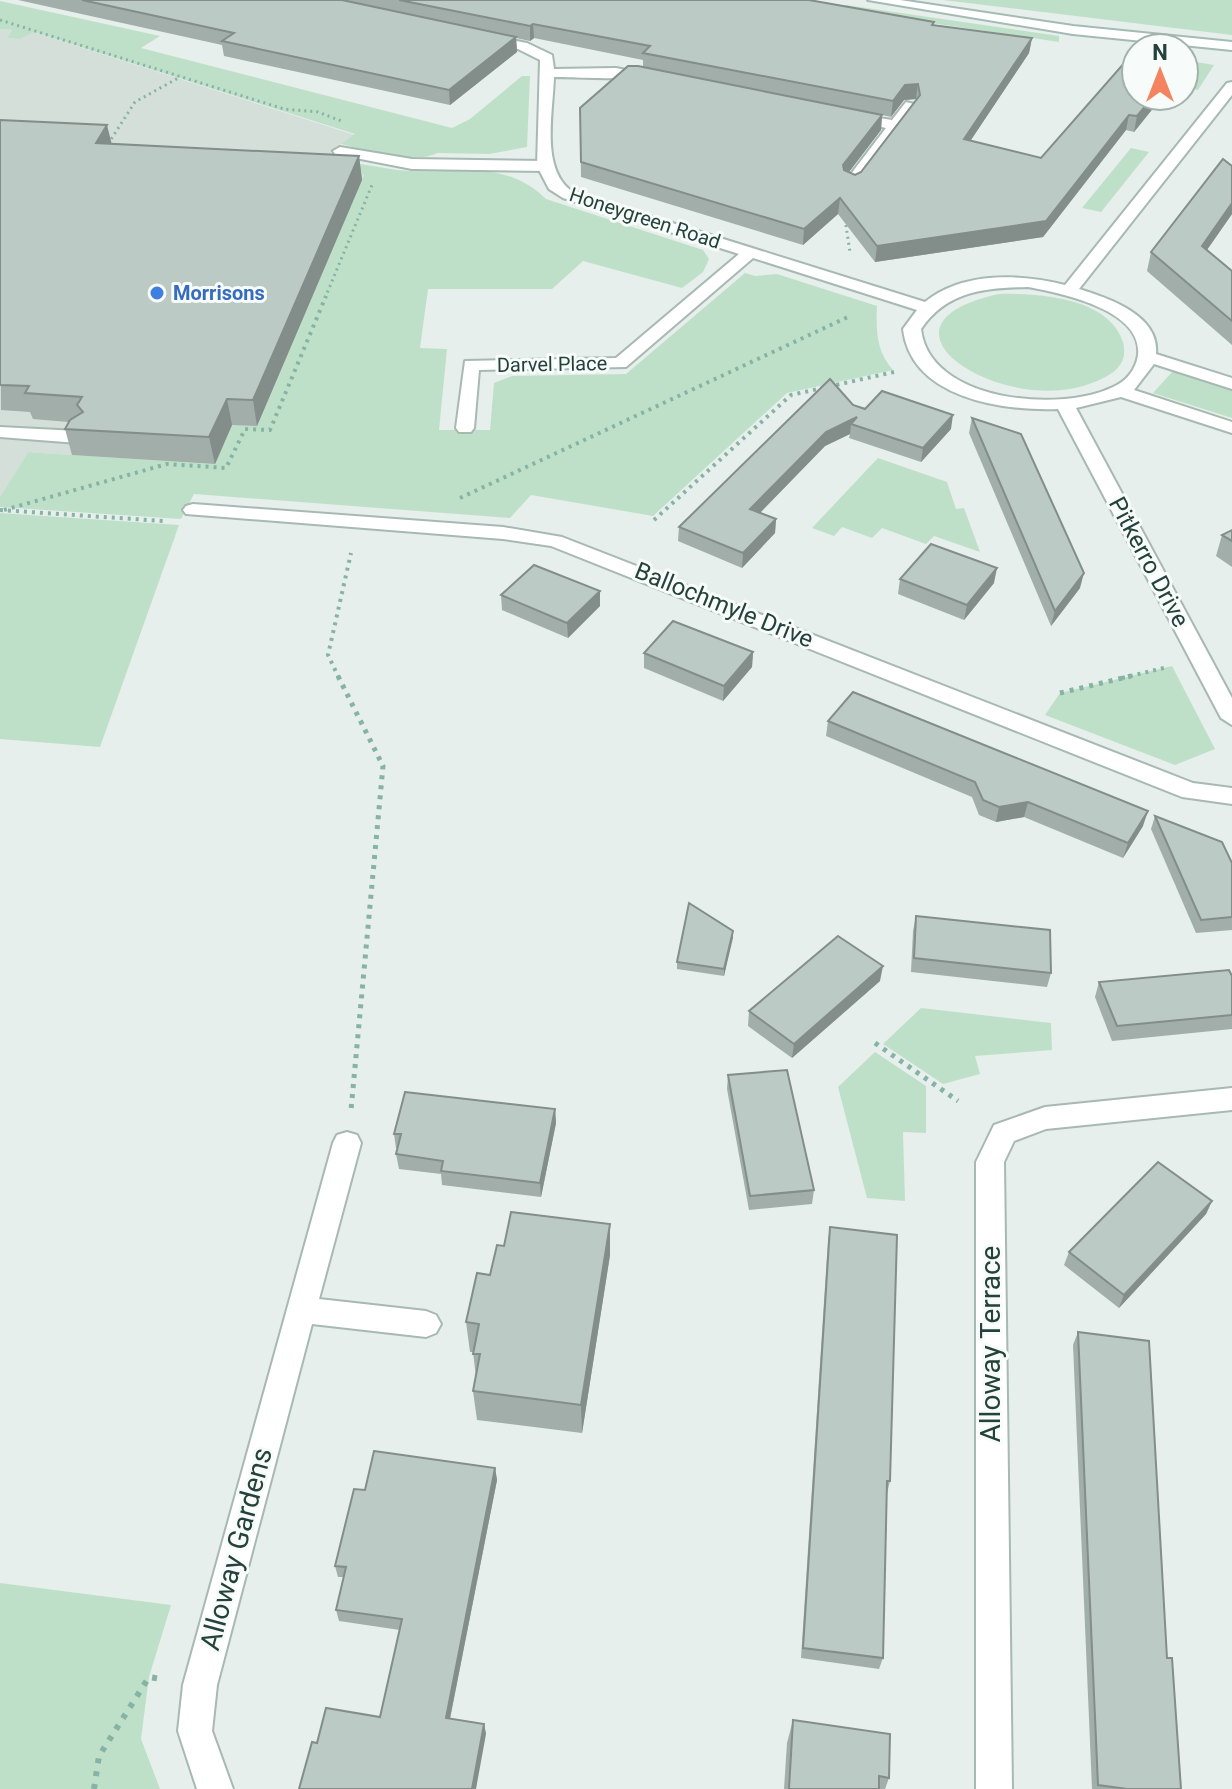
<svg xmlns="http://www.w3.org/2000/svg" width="1232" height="1789" viewBox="0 0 1232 1789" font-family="Roboto,sans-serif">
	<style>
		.built { fill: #d4dfda }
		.green { fill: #bfe0c8 }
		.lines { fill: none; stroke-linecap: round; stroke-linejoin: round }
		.lane-casing { stroke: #a8b8b2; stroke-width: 4 }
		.street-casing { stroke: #a8b8b2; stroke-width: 4 }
		.secondary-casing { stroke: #a4bbb3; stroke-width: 4 }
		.path-far3 { stroke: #86b3a5; stroke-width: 3; stroke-dasharray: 2 4; stroke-linecap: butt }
		.path-far2 { stroke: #86b3a5; stroke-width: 4; stroke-dasharray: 3 5; stroke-linecap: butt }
		.path-far1 { stroke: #86b3a5; stroke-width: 5; stroke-dasharray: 4 6; stroke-linecap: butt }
		.path { stroke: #86b3a5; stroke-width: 6; stroke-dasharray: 5 8; stroke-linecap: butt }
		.lane { fill: #fff; fill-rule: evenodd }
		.street { fill: #fff; fill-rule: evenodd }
		.secondary { fill: #fff; fill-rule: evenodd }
		.wall { fill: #a1aea9; fill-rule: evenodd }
		.shaded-wall { fill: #838d89 }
		.building { fill: #bbcac4; stroke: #838d89; stroke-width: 2 }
		.shop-dot { fill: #3f7fe0; stroke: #f7fbf9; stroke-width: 3 }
		.labels { text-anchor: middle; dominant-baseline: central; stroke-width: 6; stroke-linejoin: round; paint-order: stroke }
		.far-street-label { font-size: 20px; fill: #24423a; stroke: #f7fbf9 }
		.far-shop-label { font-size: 20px; font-weight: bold; fill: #366cbe; stroke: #f7fbf9; text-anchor: start }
		.street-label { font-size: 24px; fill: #24423a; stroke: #f7fbf9 }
		.near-street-label { font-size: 28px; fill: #24423a; stroke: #f7fbf9 }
	</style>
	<rect width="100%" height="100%" fill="#e6efeb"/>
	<polygon class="built" points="0,29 12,30 7,38 20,39 33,32 355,135 341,144 335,159 364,173 257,426 215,464 28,452 0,497"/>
	<g class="green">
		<polygon points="943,0 1232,0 1232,35"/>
		<path d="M0 1 160 36 141 48 452 128 470 119 522 76H530L527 147 489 154 437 153C416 165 364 150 341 144L355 134 34 32 20 39 7 38 12 30 0 29Z"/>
		<polygon points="846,5 1059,36 1059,42 838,9"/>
		<polygon points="1184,60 1214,65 1198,90 1184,87"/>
		<polygon points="1131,148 1149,152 1101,212 1082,208"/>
		<path d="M335 159C356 163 377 167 397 170 453 176 502 156 546 199L703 250 709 259 703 272 682 288 583 261 552 289H428L420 348 447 349 439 430H490L494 383 512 376 626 374 745 273 755 276 777 274 877 306C876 330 876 351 893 370L787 393 653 516 531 495 510 518 194 494 181 519 0 507V497L28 452 214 464 232 425 257 426 364 174 328 165Z"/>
		<path d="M999 294C1037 293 1109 297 1123 342 1125 350 1125 358 1120 365 1113 375 1100 380 1089 384 1002 416 856 325 999 294Z"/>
		<polygon points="1173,371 1232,390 1232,418 1153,393"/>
		<polygon points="878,458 947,482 956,509 964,508 980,552 934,536 926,544 882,528 872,538 842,527 834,536 812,528"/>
		<polygon points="0,513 179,525 100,747 0,739"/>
		<polygon points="1172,666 1215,749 1175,765 1045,715 1060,693"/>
		<polygon points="921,1008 1051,1023 1052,1050 975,1056 980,1074 943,1084 883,1044"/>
		<polygon points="875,1052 926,1086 926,1133 903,1132 905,1201 867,1198 838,1087"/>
		<polygon points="0,1583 171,1605 149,1677 141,1739 160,1789 0,1789"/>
	</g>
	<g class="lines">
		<defs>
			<g id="lane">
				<polygon points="340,147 412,159 545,161 553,166 545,171 412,169 335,154 333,151"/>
				<polygon points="0,427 78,431 87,437 78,443 0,437"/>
			</g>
			<g id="street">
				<path d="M485 35 527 43 552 55 554 69 616 68 661 77C656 81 569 77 554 77 553 113 540 170 573 192L925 302C963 271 1021 274 1065 285L1227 83 1232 82V95L1079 289C1108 298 1160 315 1156 354L1232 378V389L1154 364 1134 390 1232 422V433L1121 397 1076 408 1232 698V725L1221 718 1058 409C1002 411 911 398 903 329L917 310 753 258 626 367 479 370 474 428 471 432H459L456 428 465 361 616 358 739 254 563 198 549 189 537 166 540 60 518 49 480 42 478 39ZM1028 287C1061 293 1143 310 1138 355 1136 369 1127 381 1113 387 1060 413 929 402 921 329 947 291 984 288 1028 287Z"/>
				<polygon points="906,102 918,105 857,186 847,186 844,183 886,128 846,119 846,113 892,120"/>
				<polygon points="193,504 503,527 562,537 1193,783 1232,788 1232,804 1182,797 551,546 503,539 186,514 183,510 186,506"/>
				<polygon points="1232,1088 1232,1110 1046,1129 1014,1141 1004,1162 1012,1789 976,1789 976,1162 994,1125 1045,1107"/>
				<polygon points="347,1132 357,1135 361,1143 319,1299 426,1311 436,1315 441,1324 436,1333 426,1337 312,1324 217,1685 212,1731 233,1789 197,1789 178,1731 183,1685 333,1143 337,1135"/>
			</g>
			<polygon id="secondary" points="868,0 900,0 1073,26 1232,42 1232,50 1073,34"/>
		</defs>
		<use href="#lane" class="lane-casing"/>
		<use href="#street" class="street-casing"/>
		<use href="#secondary" class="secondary-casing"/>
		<g class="path-far3">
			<polyline points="0,20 284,109 318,112 344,122"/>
			<polyline points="108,144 135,102 180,77"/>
			<polyline points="845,219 850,252"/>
			<polyline points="325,298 372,185"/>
		</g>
		<g class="path-far2">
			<polyline points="460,498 850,316"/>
			<polyline points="0,510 163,521"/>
			<polyline points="4,510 167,464 226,468 245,429 270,430 326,296"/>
			<polyline points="654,520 791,395 894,372"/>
			<polyline points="339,678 328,655 351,553"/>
			<polyline points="1122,678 1168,667"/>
		</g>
		<g class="path-far1">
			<polyline points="338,676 383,766 351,1110"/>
			<polyline points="1060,693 1131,676"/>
			<polyline points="875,1043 958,1101"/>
		</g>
		<polyline class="path" points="94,1789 99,1756 149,1677 161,1679"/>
		<use href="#lane" class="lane"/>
		<use href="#street" class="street"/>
		<use href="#secondary" class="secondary"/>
	</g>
	<g class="wall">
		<path d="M18 0H809L934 22 933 25 1032 38 1029 53 970 141 1041 158 1136 96H1163L1134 132 1126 130 1043 237 875 262 838 214 803 245 581 177 580 108 643 67V60L534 38 530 41 516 38 517 52 450 105 224 56 222 45ZM916 99 861 172 855 175 849 172 881 130 882 115 891 117 904 100Z"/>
		<polygon points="0,120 112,144 359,156 362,180 257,426 232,425 215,464 72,455 65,429 68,422 33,419 30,412 1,410"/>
		<polygon points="1232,166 1232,214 1207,250 1232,271 1232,345 1147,271 1151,252"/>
		<polygon points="853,405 951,429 921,462 849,438 850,434 825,446 760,513 776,519 775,533 742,568 678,541 679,527"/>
		<polygon points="972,418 1080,588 1051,626 969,433"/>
		<polygon points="1232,530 1232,567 1216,556 1222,535"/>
		<polygon points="900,579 994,583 964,620 898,594"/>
		<polygon points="600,591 600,606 568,638 502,610 501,595"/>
		<polygon points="753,652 752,667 723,701 644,668 644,653"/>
		<polygon points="828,721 1143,826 1123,858 1024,817 996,822 979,815 972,797 826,736"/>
		<polygon points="1155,816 1232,863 1232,930 1196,933 1151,829"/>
		<polygon points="916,916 1051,973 1047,987 911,972 913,931"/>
		<polygon points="733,931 724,976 677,969 677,962"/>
		<polygon points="1232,976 1232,1029 1112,1041 1095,997 1099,982"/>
		<polygon points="880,981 792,1058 748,1026 749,1011"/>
		<polygon points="728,1075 814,1190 812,1204 749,1210 727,1089"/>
		<polygon points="555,1109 556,1123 541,1197 442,1185 441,1174 399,1169 396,1154 398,1148 396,1148 394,1134"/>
		<polygon points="1212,1201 1206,1214 1119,1308 1064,1265 1069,1252"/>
		<polygon points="610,1224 610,1255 582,1433 477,1420 473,1391 476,1377 473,1352 470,1352 466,1322 504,1246"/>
		<polygon points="830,1227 890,1481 887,1493 883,1658 879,1669 801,1658 828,1240"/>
		<polygon points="1078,1332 1167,1658 1181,1789 1092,1789 1073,1345"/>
		<polygon points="495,1468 497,1480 450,1719 484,1724 486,1734 317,1743 380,1717 400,1630 339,1621 336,1610 344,1577 338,1577 335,1566 365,1490"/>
		<polygon points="793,1720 889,1778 885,1789 784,1789 787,1743"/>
	</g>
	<g class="shaded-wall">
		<polygon points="533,24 534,38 530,41 530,26"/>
		<polygon points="516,37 517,52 450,105 449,90"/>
		<polygon points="1032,38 1029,53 961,155 964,139"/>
		<polygon points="918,84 916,99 904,100 891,117 893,101 905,85"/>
		<polygon points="1154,96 1163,96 1134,132 1137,116"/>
		<polygon points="882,115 881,130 842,181 843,165"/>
		<polygon points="1129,115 1126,130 1043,237 875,262 877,246"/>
		<polygon points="107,125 113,149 96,143"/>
		<polygon points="359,156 362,180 257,426 253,400"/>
		<polygon points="840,198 838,214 803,245 804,229"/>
		<polygon points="1232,203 1232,214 1197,264 1202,246"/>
		<polygon points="227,399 232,425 215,464 209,437"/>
		<polygon points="953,415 951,429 921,462 923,448"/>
		<polygon points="857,417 851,424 850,434 825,446 749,524 750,509 826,432"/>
		<polygon points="776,519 775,533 742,568 743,553"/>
		<polygon points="997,568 994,583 964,620 967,605"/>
		<polygon points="1084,573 1080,588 1051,626 1055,611"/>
		<polygon points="600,591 600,606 568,638 567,623"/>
		<polygon points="753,652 752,667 723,701 724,686"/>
		<polygon points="1028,802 1024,817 996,822 999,807"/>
		<polygon points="1148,811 1143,826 1123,858 1128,843"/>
		<polygon points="733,931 733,938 724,976 724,969"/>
		<polygon points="883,966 880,981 792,1058 794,1044"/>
		<polygon points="555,1109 556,1123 541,1197 540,1183"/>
		<polygon points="1212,1201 1206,1214 1119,1308 1124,1295"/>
		<polygon points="610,1224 610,1255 582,1433 581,1405"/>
		<polygon points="495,1468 497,1480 448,1728 446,1718"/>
		<polygon points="484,1724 486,1734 476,1789 472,1789"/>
	</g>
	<g class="building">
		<polygon points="82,0 342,0 516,37 449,90 222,41 234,33"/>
		<polygon points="399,0 809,0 934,22 932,25 1032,38 964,139 1041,158 1125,62 1136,64 1136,96 1154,96 1137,116 1129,115 1046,221 877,246 840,198 804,229 581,162 580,108 628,66 638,66 882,115 843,165 844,170 855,175 861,172 920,95 918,84 905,85 893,101 643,53 650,46 533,24 530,26"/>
		<polygon points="0,120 107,125 96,143 359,156 253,400 227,399 209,437 65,429 70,420 83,412 77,405 82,397 25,393 29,386 0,385"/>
		<polygon points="1223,159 1232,166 1232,203 1202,246 1232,271 1232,321 1151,252"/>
		<polygon points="830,379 853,405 865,409 882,391 953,415 923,448 851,424 857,417 826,432 750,509 776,519 743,553 679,527"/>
		<polygon points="972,418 1021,434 1084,573 1055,611"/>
		<polygon points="1232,530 1232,541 1222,535"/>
		<polygon points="931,544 997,568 967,605 900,579"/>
		<polygon points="534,565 600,591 567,623 501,595"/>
		<polygon points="673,621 753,652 724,686 644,653"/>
		<polygon points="853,692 1148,811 1128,843 1028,802 999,807 983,800 975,782 828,721"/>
		<polygon points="1155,816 1222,842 1232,863 1232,917 1201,920"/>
		<polygon points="689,903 733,931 724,969 677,962"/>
		<polygon points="916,916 1050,930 1051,973 914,958"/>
		<polygon points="838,936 883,966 794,1044 749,1011"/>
		<polygon points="1229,970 1232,976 1232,1015 1117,1026 1099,982"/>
		<polygon points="787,1070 814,1190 750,1196 728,1075"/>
		<polygon points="405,1092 555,1109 540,1183 441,1171 443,1161 396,1154 401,1134 394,1134"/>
		<polygon points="1158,1162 1212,1201 1124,1295 1069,1252"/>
		<polygon points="511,1212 610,1224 581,1405 473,1391 480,1354 473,1354 479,1324 466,1322 477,1273 490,1275 497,1245 504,1246"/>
		<polygon points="830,1227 897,1235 890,1481 887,1481 883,1658 803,1648"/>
		<polygon points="1078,1332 1149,1341 1167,1658 1172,1658 1181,1789 1127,1789 1098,1785"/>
		<polygon points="374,1451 495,1468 446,1718 484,1724 472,1789 299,1789 312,1742 317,1743 326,1708 380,1717 402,1619 336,1610 346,1567 335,1566 354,1489 365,1490"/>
		<polygon points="793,1720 890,1734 889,1778 879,1776 879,1789 789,1789"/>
	</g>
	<circle class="shop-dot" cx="157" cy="293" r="8"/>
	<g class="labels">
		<g class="far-street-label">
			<text transform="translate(645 218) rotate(18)">Honeygreen Road</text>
			<text transform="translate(552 364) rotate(-1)">Darvel Place</text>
		</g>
		<g class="far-shop-label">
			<text x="173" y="293">Morrisons</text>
		</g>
		<g class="street-label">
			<text transform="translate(1149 562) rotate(62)">Pitkerro Drive</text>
			<text transform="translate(724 605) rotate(22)">Ballochmyle Drive</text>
		</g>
		<g class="near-street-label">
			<text transform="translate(990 1344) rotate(-90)">Alloway Terrace</text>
			<text transform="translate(236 1549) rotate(-75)">Alloway Gardens</text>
		</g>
	</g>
	<g transform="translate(1160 72)"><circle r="38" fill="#f7fbf9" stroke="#a3b1ad" stroke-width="2"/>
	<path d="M0-6L14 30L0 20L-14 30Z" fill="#f4845f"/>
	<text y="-12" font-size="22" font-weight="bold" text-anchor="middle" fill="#24423a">N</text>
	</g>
</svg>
